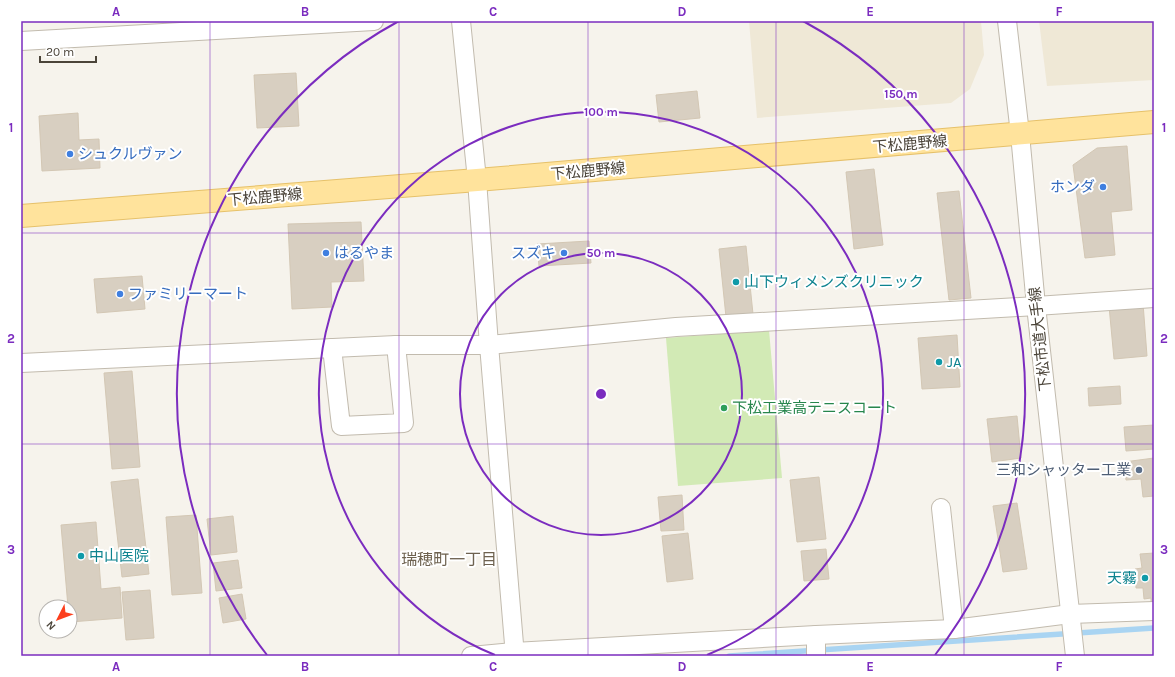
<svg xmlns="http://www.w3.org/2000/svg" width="1175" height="677" viewBox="0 0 1175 677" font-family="Karla,'Noto Sans JP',sans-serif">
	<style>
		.education { fill: #efe8d6 }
		.green { fill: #d2eab5 }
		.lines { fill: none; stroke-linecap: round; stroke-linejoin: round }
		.stream { stroke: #a9d4f2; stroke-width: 5.5 }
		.building { fill: #d8cfc1; stroke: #d3c7b4 }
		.minor-casing { stroke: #c2bbae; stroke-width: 20 }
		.major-casing { stroke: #e6c16a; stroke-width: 24 }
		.minor { stroke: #fff; stroke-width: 18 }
		.major { stroke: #ffe39c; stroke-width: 22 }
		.grid { fill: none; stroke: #7b2cbf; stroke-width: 1; stroke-opacity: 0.55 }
		.ring { fill: none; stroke: #7b2cbf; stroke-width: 2 }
		.shop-dot { fill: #3f7fe0; stroke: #fff; stroke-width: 1.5 }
		.culture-dot { fill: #0f9aa8; stroke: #fff; stroke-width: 1.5 }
		.leisure-dot { fill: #2e9e5b; stroke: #fff; stroke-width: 1.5 }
		.service-dot { fill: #5c6f8a; stroke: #fff; stroke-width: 1.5 }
		.labels { text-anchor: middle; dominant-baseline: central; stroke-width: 4; stroke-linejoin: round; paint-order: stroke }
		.street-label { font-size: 15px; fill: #4b4439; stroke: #fff }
		.shop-label { font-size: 15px; fill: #366cbe; stroke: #fff; text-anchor: start }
		.culture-label { font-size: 15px; fill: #0d838f; stroke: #fff; text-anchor: start }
		.leisure-label { font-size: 15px; fill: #27864d; stroke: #fff; text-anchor: start }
		.service-label { font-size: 15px; fill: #4e5e75; stroke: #fff; text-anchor: end }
		.neighbourhood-label { font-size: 16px; fill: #6e6250; stroke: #fff }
		.centre { fill: #7b2cbf; stroke: #fff; stroke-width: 2 }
		.ring-label { font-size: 12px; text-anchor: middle; font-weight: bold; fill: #7b2cbf; stroke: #fff; stroke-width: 4; stroke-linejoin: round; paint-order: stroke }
		.neatline { fill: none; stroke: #7b2cbf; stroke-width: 1.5 }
		.grid-label { font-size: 13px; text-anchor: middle; font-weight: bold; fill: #7b2cbf }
	</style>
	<rect width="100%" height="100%" fill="#f6f3ec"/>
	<g class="education">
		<polygon points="749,21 981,21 984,55 970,89 951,103 757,118"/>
		<polygon points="1039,21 1154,21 1154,80 1047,86"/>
	</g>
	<polygon class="green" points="769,330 782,478 678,486 666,338"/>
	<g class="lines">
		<polyline class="stream" points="729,656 1154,628"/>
	</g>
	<g class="building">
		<polygon points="296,73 299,126 257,128 254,75"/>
		<polygon points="697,91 700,118 659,122 656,95"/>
		<polygon points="78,113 79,140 99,139 100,168 42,171 39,116"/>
		<polygon points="1127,146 1132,210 1111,212 1115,255 1085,258 1073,165 1097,148"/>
		<polygon points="874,169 883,245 854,249 846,172"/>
		<polygon points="959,191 971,298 949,300 937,193"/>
		<polygon points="361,222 364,281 331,282 332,307 292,309 288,224"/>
		<polygon points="589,241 591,263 539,266 537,244"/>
		<polygon points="746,246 753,314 726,317 719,249"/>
		<polygon points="142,276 145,309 97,313 94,279"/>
		<polygon points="1143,303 1147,356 1114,359 1109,306"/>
		<polygon points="957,335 960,387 922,389 918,338"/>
		<polygon points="132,371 140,467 112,469 104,373"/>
		<polygon points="1120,386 1121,404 1089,406 1088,388"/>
		<polygon points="1017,416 1021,458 992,462 987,419"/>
		<polygon points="1154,425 1154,449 1126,451 1124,427"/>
		<polygon points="1154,458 1154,496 1143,497 1141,479 1126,480 1124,462"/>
		<polygon points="819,477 826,539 797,542 790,480"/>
		<polygon points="138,479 149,574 122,577 111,482"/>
		<polygon points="682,495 684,530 661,531 658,497"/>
		<polygon points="1017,503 1027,569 1003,572 993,506"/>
		<polygon points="196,515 202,593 172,595 166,517"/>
		<polygon points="233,516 237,552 211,555 207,519"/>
		<polygon points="96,522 101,589 120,587 122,618 70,622 70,607 68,607 61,525"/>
		<polygon points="688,533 693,579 667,582 662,536"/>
		<polygon points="826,549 829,579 804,581 801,551"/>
		<polygon points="1154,553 1154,607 1151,608 1151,598 1144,599 1143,588 1136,588 1135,569 1142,568 1140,554"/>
		<polygon points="238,560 242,588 216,591 213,563"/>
		<polygon points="150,590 154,638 126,640 122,592"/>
		<polygon points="242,594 246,619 223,623 219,598"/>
	</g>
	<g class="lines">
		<defs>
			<g id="minor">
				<polyline points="461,21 477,180 489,345 515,656"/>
				<polyline points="1007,21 1020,134 1036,306 1075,656"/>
				<polyline points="21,41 374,21"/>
				<polyline points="332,348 341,426 404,423 396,345"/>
				<polyline points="21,363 396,345 489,345 676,327 1036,306 1154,298"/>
				<polyline points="941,508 954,629"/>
				<polyline points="816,635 816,656"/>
				<polyline points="471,656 514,652 816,635 954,629 1070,614 1154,611"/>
			</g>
			<polyline id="major" points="21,216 477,180 1154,122"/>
		</defs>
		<use href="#minor" class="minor-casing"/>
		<use href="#major" class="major-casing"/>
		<use href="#minor" class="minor"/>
		<use href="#major" class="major"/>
	</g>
	<path class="grid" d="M210 21V656M399 21V656M588 21V656M776 21V656M964 21V656M21 233H1154M21 444H1154"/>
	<g class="ring">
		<circle cx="601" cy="394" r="141"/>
		<path d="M495 655A282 282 0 1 1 707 655"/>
		<path d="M267 655A424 424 0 0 1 399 21M803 21A424 424 0 0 1 935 655"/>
	</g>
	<g class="shop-dot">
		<circle cx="70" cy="154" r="4"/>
		<circle cx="1103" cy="187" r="4"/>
		<circle cx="326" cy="253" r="4"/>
		<circle cx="564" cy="253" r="4"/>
		<circle cx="120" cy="294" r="4"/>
	</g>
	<g class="culture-dot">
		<circle cx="736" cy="282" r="4"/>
		<circle cx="939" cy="362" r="4"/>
		<circle cx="81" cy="556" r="4"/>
		<circle cx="1145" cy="578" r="4"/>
	</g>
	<circle class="leisure-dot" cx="724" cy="408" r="4"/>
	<circle class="service-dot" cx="1139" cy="470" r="4"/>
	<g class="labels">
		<g class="street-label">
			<text transform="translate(910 144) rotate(-5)">下松鹿野線</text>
			<text transform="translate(588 171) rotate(-5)">下松鹿野線</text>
			<text transform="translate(265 197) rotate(-5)">下松鹿野線</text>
			<text transform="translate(1040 339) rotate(-96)">下松市道大手線</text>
		</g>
		<g class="shop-label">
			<text x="78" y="154">シュクルヴァン</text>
			<text x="1095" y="187" text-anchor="end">ホンダ</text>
			<text x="334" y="253">はるやま</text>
			<text x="556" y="253" text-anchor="end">スズキ</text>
			<text x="128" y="294">ファミリーマート</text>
		</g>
		<g class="culture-label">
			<text x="744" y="282">山下ウィメンズクリニック</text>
			<text x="947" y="362">JA</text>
			<text x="89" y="556">中山医院</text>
			<text x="1137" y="578" text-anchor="end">天霧</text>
		</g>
		<g class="leisure-label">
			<text x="732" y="408">下松工業高テニスコート</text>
		</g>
		<g class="service-label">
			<text x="1131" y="470">三和シャッター工業</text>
		</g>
		<g class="neighbourhood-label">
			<text x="449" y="559">瑞穂町一丁目</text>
		</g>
	</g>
	<circle cx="601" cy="394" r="6" class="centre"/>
	<g class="ring-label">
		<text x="901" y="98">150 m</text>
		<text x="601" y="116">100 m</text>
		<text x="601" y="257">50 m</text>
	</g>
	<rect width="1175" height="677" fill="none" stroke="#ffffff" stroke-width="44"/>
	<g transform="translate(58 619) rotate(228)"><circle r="19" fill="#ffffff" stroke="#b7b4b0"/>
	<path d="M0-3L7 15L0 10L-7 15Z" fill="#fc3f1d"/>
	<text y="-6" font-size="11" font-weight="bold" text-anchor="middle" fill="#4b4439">N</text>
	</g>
	<path d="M40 56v6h56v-6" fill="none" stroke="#4b4439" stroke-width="2"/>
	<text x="46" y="56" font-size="12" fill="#4b4439" stroke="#ffffff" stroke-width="3" paint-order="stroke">20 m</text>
	<rect x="22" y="22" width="1131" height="633" class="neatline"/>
	<g class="grid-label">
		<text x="116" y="16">A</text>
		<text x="305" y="16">B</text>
		<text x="493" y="16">C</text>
		<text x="682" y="16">D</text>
		<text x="870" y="16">E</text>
		<text x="1059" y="16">F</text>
		<text x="11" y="132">1</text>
		<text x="1164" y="132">1</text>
		<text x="11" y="343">2</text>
		<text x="1164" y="343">2</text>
		<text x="11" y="554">3</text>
		<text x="1164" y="554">3</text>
		<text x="116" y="671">A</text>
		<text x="305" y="671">B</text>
		<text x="493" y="671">C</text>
		<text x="682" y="671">D</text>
		<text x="870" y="671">E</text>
		<text x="1059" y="671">F</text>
	</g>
</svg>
